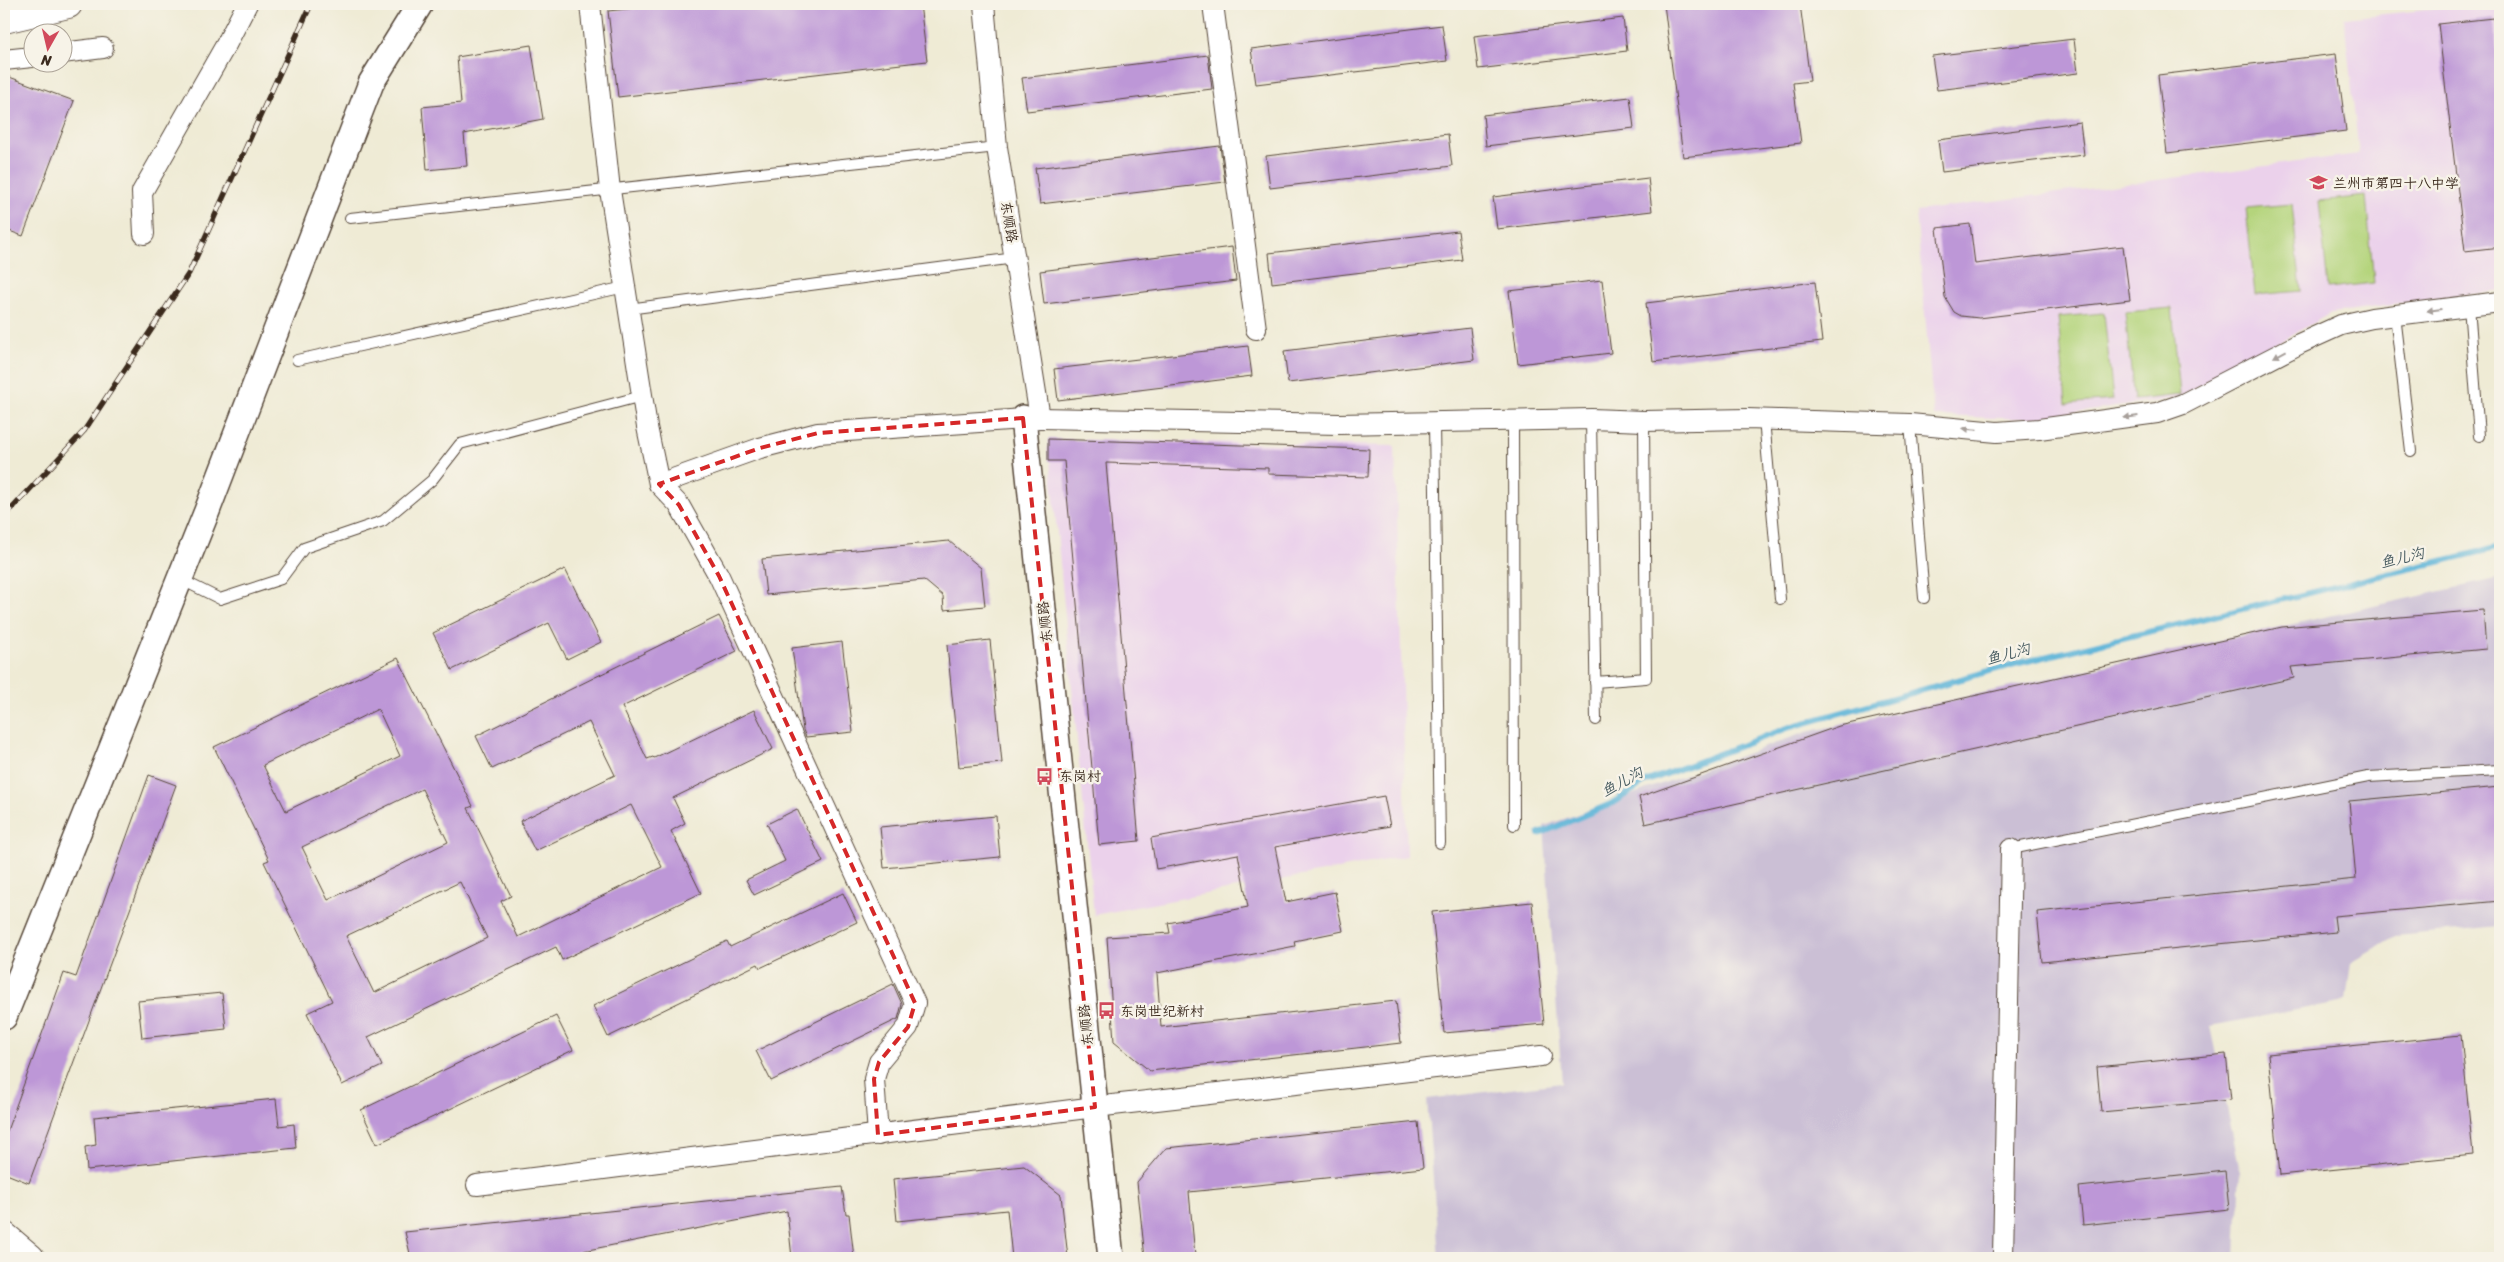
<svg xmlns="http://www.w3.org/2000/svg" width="2504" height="1262" viewBox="0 0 2504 1262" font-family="Sriracha,'LXGW WenKai TC',sans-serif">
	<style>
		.built { fill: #ebd1eb }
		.industrial { fill: #cbbfd5 }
		.green { fill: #b4d47b; stroke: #787f4c }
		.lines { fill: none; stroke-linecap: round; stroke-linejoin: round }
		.stream { stroke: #5bb4d8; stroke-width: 6 }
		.building { fill: #bd97d7; fill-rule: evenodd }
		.service-casing { stroke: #564739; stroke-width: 12 }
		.minor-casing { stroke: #564739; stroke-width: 22 }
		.tertiary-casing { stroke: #564739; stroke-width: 28 }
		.trunk-casing { stroke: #564739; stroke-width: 30 }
		.service { stroke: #fff; stroke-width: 10 }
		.minor { stroke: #fff; stroke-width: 20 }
		.tertiary { stroke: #fff; stroke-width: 25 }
		.trunk { stroke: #fff; stroke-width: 28 }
		.rail-casing { stroke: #3b2a1e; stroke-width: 5.5 }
		.rail { stroke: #f7f3e8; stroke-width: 4; stroke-dasharray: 11; stroke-linecap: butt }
		.oneway { fill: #a79f9a }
		.marked { fill: none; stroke: #d62828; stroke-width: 4; stroke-dasharray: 10 6; stroke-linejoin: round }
		.labels { text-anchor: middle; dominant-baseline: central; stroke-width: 5; stroke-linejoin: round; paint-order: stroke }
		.poi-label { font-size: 14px; fill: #3b2a1e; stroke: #f7f3e8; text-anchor: start }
		.street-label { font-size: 14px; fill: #3b2a1e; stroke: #f7f3e8 }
		.water-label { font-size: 15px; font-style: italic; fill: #465a5f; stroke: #f7f3e8 }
	</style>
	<rect width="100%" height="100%" fill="#f7f3e8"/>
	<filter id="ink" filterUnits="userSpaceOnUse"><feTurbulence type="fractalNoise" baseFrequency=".02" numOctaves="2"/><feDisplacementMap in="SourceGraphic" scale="10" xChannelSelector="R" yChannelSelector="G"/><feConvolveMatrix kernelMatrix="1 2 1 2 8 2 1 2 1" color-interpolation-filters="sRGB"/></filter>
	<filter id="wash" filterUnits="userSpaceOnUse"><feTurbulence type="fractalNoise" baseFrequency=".0096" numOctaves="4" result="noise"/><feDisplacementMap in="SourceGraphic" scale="20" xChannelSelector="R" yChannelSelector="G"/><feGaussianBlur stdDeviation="1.12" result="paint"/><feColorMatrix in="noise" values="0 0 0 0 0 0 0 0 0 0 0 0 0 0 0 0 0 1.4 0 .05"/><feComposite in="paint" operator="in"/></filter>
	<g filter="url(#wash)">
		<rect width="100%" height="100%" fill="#efebd5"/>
		<g class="built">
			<polygon points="2485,4 2500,4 2500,291 2331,313 2178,398 2033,419 1934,416 1916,211 2359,154 2344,18"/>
			<polygon points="1048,439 1395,446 1407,856 1094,915"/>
		</g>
		<polygon class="industrial" points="2500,578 2500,926 2395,936 2351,962 2346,1001 2210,1026 2240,1170 2236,1258 1439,1258 1427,1099 1562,1083 1544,826 1807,732"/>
		<g class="green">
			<polygon points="2366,196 2374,283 2328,288 2319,201"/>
			<polygon points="2292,204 2301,291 2255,295 2246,208"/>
			<polygon points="2172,308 2180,395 2134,400 2125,312"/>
			<polygon points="2104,313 2113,400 2066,404 2058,317"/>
		</g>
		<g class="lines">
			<polyline class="stream" points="1539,834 1611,804 1645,782 1790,727 2011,665 2500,547"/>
		</g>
		<g id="blocks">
			<g class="building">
				<polygon points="674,4 920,4 927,61 618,97 608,11"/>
				<polygon points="1664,4 1800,4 1810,81 1793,83 1801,143 1683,157"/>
				<polygon points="1623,18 1627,51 1478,69 1474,36"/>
				<polygon points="2493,18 2500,76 2500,247 2465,251 2438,24"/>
				<polygon points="1442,25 1447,61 1256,84 1251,49"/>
				<polygon points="2074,39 2078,73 1937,90 1932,56"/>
				<polygon points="531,45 543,119 464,134 467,166 427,170 422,107 461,103 457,57"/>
				<polygon points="2336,54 2346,131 2167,153 2158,75"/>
				<polygon points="1208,55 1212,89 1027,111 1022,78"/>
				<polygon points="4,75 74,101 23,236 4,229"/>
				<polygon points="1630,97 1634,128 1486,146 1483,115"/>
				<polygon points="2080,122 2084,155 1942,172 1938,140"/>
				<polygon points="1448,134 1452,166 1270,188 1266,156"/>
				<polygon points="1220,146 1225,182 1040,204 1035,168"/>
				<polygon points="1648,178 1652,211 1497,229 1493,197"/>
				<polygon points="1970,224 1975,264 2123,246 2130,300 1979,318 1961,316 1954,312 1945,297 1937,228"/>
				<polygon points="1458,231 1462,260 1272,283 1269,253"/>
				<polygon points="1232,247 1236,281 1044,304 1040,271"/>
				<polygon points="1602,280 1611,353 1518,364 1509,291"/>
				<polygon points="1815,282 1822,342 1653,362 1646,303"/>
				<polygon points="1470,328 1474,360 1288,383 1284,351"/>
				<polygon points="1248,346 1252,376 1058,400 1054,369"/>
				<polygon points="1048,439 1369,449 1368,477 1268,474 1268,468 1106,463 1139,841 1099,845 1064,461 1048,461"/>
				<polygon points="949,541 981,568 985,606 944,610 943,596 924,580 766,595 762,559"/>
				<polygon points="565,569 601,642 567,659 549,623 452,670 433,633"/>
				<polygon points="2483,610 2486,649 2291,667 2294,678 1645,824 1639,797 1839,726 2282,627"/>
				<path d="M719 616 737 651 622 707 647 759 653 757 654 758 754 710 773 749 673 798 685 823 671 831 701 893 562 960 556 947 368 1037 382 1066 342 1085 307 1013 332 1001 264 862 269 860 214 747 398 658 473 806 468 808 511 896 501 901 518 937 662 867 631 805 535 851 520 821 615 775 589 722 492 769 476 736ZM378 709 400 756 286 811 263 765ZM422 789 448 842 328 900 302 847ZM460 882 487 938 374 993 346 936Z"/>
				<polygon points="990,640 1002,763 959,767 947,645"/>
				<polygon points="842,642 853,732 806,737 803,730 792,648"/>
				<polygon points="149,775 176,785 29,1183 4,1173 4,1139 64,973 76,977"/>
				<polygon points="2500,787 2500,901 2334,916 2336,932 2042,962 2037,912 2356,879 2349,801"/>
				<polygon points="1384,796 1390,826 1275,847 1286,902 1335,892 1343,931 1294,941 1295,946 1157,973 1161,1027 1396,1001 1401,1043 1150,1071 1114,1042 1107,937 1170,933 1168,923 1248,907 1238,854 1156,869 1151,838"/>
				<polygon points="797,809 823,862 754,895 746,880 785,861 767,824"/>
				<polygon points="996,816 1000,857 884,868 880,827"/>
				<polygon points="843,893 857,922 760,968 758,964 608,1037 593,1006 727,941 730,947"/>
				<polygon points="1532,902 1544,1024 1444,1033 1432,912"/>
				<polygon points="893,984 902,1004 898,1019 771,1081 756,1051"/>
				<polygon points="222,993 226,1029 142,1038 138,1001"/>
				<polygon points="556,1016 573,1050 377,1144 361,1110"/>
				<polygon points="2461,1035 2473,1155 2280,1175 2268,1054"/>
				<polygon points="2226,1054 2231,1100 2101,1112 2097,1067"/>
				<polygon points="276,1099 279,1126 294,1124 296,1148 87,1170 85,1147 96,1145 94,1117"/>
				<polygon points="1418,1122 1423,1168 1189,1192 1195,1256 1145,1258 1137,1182 1166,1148"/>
				<polygon points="1024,1166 1061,1195 1068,1258 1012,1258 1007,1210 897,1221 893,1179"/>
				<polygon points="2225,1171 2229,1209 2083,1225 2079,1187"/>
				<polygon points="842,1187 846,1214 849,1214 854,1258 792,1258 787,1211 547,1258 411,1258 405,1232"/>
			</g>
		</g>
	</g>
	<g filter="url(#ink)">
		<use href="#blocks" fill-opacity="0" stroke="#564739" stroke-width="1"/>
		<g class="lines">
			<defs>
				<g id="service">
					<polyline points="350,218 997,147"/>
					<polyline points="2469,306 2479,436"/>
					<polyline points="628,309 1015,258"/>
					<polyline points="2395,315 2411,451"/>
					<polyline points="297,360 625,287"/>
					<polyline points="1591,419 1596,720"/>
					<polyline points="1764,419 1780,599"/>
					<polyline points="1513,421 1514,825"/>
					<polyline points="1434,422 1440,843"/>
					<polyline points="1910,424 1924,598"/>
					<polyline points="180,579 220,599 281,579 304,548 383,521 432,480 460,444 642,396"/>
					<polyline points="1595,682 1646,678 1644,421"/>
					<polyline points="2011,849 2368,777 2500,770"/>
				</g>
				<g id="minor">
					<polyline points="590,4 610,190 647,427 659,484 679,505 719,576 915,1003 908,1027 879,1062 874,1079 878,1135"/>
					<polyline points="1213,4 1256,329"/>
					<polyline points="62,53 103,48"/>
					<polyline points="4,60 32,57"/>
					<polyline points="144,234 142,192 227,43 247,4"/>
					<polyline points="1040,418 1339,424 1591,419 1644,421 1747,419 1910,424 1997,432 2039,429 2157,413 2183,404 2299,344 2341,325 2372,318 2500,302"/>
					<polyline points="659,484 760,448 818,433 1040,418 997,147 984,4"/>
					<polyline points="477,1185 1095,1107 1541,1056"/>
					<polyline points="2003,1258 2011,849"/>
				</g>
				<g id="tertiary">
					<polyline points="1023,418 1111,1258"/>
					<polyline points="4,1017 207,511 371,83 420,4"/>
				</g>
				<g id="trunk">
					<polyline points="4,19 68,4"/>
					<polyline points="4,1236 30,1258"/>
				</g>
			</defs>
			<use href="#service" class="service-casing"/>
			<use href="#minor" class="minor-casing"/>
			<use href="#tertiary" class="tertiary-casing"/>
			<use href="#trunk" class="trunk-casing"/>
			<use href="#service" class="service"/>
			<use href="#minor" class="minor"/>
			<use href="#tertiary" class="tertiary"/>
			<use href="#trunk" class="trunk"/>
			<defs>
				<polyline id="rail" points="4,517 84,431 189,273 311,4"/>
			</defs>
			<use href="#rail" class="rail-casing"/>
			<use href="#rail" class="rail"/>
		</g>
		<defs><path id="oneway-solid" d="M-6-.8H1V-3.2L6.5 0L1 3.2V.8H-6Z" transform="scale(1.25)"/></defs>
		<g class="oneway">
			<use href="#oneway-solid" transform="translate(2434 310) rotate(173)"/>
			<use href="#oneway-solid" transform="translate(2280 354) rotate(152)"/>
			<use href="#oneway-solid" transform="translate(2131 417) rotate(173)"/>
			<use href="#oneway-solid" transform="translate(1970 429) rotate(-175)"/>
		</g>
	</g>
	<path class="marked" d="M1023 418 1095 1107 878 1135 874 1079 879 1062 908 1027 915 1003 719 576 679 505 659 484 760 448 818 433Z"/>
	<defs>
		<symbol id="school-bare" viewBox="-9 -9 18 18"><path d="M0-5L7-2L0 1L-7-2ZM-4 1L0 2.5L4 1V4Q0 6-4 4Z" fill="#d1495b" stroke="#f7f3e8" stroke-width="2.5" paint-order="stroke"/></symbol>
		<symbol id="bus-bare" viewBox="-9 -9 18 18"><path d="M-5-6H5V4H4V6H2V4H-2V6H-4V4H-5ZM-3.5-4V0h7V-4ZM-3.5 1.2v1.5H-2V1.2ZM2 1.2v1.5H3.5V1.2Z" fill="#d1495b" stroke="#f7f3e8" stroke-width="2.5" paint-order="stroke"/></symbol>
	</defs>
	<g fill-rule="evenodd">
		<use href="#school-bare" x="2306" y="170" width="25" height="25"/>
		<use href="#bus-bare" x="1032" y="764" width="25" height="25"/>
		<use href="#bus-bare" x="1094" y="998" width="25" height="25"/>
	</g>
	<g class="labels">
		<g class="poi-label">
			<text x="2333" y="183">兰州市第四十八中学</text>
			<text x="1059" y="776">东岗村</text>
			<text x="1120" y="1011">东岗世纪新村</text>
		</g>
		<g class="street-label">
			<text transform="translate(1009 222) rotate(81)">东顺路</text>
			<text transform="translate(1045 622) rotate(-96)">东顺路</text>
			<text transform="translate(1086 1025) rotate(-96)">东顺路</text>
		</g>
		<g class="water-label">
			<text transform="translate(2402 558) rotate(-14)">鱼儿沟</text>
			<text transform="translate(2008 654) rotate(-15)">鱼儿沟</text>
			<text transform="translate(1622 782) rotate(-29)">鱼儿沟</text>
		</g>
	</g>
	<rect width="2504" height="1262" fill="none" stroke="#f7f3e8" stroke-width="20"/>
	<g transform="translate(48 48) rotate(188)"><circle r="24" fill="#f7f3e8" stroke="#aca397"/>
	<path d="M0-4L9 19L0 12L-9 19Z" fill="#d1495b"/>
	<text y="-8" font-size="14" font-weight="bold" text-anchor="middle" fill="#3b2a1e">N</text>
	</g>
</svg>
